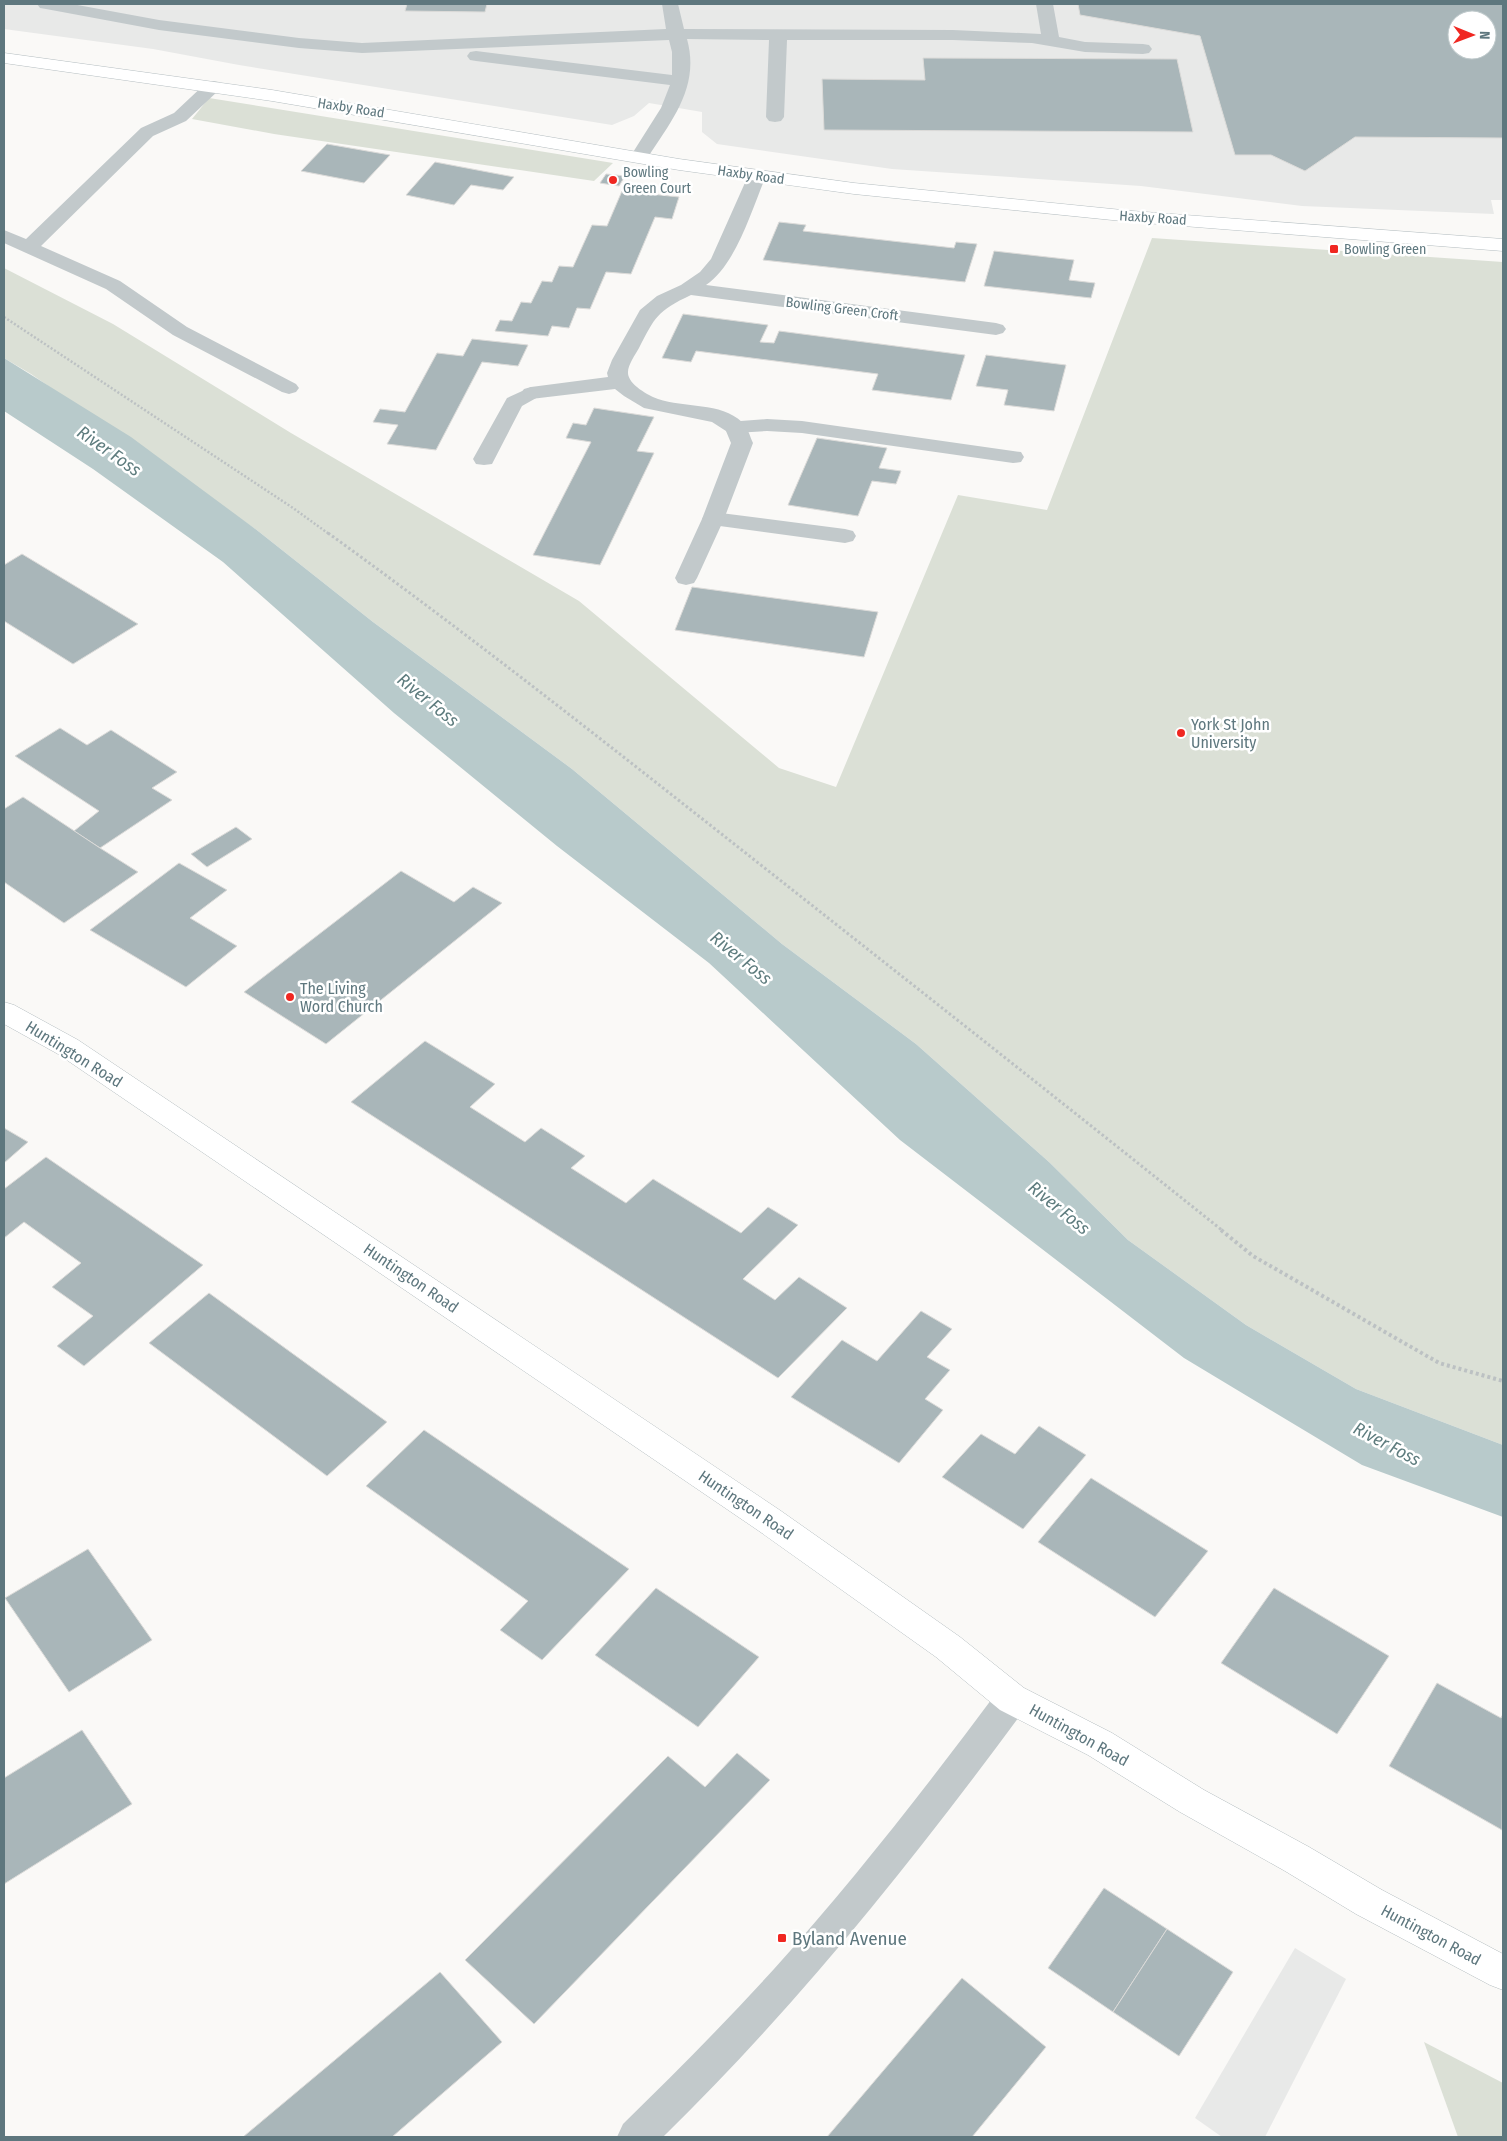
<svg xmlns="http://www.w3.org/2000/svg" width="1507" height="2141" viewBox="0 0 1507 2141" font-family="'Fira Sans Condensed',sans-serif">
	<style>
		.built { fill: #e8e9e8; fill-rule: evenodd }
		.green { fill: #dbe0d6 }
		.water { fill: #b8cacb }
		.building { fill: #a9b6b9; stroke: #dcdbd9; fill-rule: evenodd }
		.lines { fill: none; stroke-linecap: round; stroke-linejoin: round }
		.secondary-casing { stroke: #b4bdc0; stroke-width: 1 }
		.path-far2 { stroke: #bcc1c3; stroke-width: 2.5; stroke-dasharray: 2 2; stroke-linecap: butt }
		.path-far1 { stroke: #bcc1c3; stroke-width: 3; stroke-dasharray: 2.5 2.5; stroke-linecap: butt }
		.path { stroke: #bcc1c3; stroke-width: 4; stroke-dasharray: 3 3; stroke-linecap: butt }
		.lane { fill: #c2c9cb; fill-rule: evenodd }
		.street { fill: #c2c9cb; fill-rule: evenodd }
		.secondary { fill: #fff; fill-rule: evenodd }
		.poi-dot { fill: #f02721; stroke: #fff; stroke-width: 2 }
		.labels { text-anchor: middle; dominant-baseline: central; stroke-width: 5; stroke-linejoin: round; paint-order: stroke }
		.far-street-label { font-size: 14px; fill: #5e777e; stroke: #fff }
		.far-poi-label { font-size: 14px; fill: #5e777e; stroke: #fff; text-anchor: start }
		.poi-label { font-size: 16px; fill: #5e777e; stroke: #fff; text-anchor: start }
		.street-label { font-size: 16px; fill: #5e777e; stroke: #fff }
		.water-label { font-size: 18px; font-style: italic; fill: #5e7c7e; stroke: #fff }
		.near-poi-label { font-size: 19px; fill: #5e777e; stroke: #fff; text-anchor: start }
	</style>
	<rect width="100%" height="100%" fill="#faf9f7"/>
	<g class="built">
		<path d="M4 4H1503V200H1491L1494 214 1302 206 1141 186 892 169 717 144 702 132V112L649 103 634 116 612 125 239 65 153 49 4 29ZM1457 20H1487V50H1457Z"/>
		<polygon points="1295,1948 1346,1979 1265,2137 1222,2137 1195,2118"/>
	</g>
	<g class="green">
		<polygon points="209,98 613,163 594,181 274,134 192,119"/>
		<polygon points="1152,238 1503,262 1503,1445 1356,1389 1246,1325 1128,1240 1049,1162 916,1044 782,944 572,769 373,622 258,531 31,374 4,358 4,268 113,324 291,433 579,601 779,768 836,787 958,495 1047,510"/>
		<polygon points="1424,2042 1503,2083 1503,2137 1458,2137"/>
	</g>
	<polygon class="water" points="4,358 131,437 258,531 373,622 572,769 782,944 916,1044 1049,1162 1128,1240 1246,1325 1356,1389 1503,1445 1503,1517 1362,1465 1184,1358 900,1140 709,963 557,846 394,713 223,562 93,469 4,411"/>
	<g class="building">
		<polygon points="407,4 487,4 485,12 405,11"/>
		<path d="M1078 4H1503V138L1355 137 1305 171 1271 155H1235L1200 36 1080 15ZM1457 20H1487V50H1457Z"/>
		<polygon points="923,58 1177,59 1193,132 824,130 822,79 925,80"/>
		<polygon points="327,144 390,155 364,183 301,171"/>
		<polygon points="435,162 514,177 503,190 471,185 454,205 406,195"/>
		<polygon points="606,174 625,176 619,186 600,183"/>
		<polygon points="622,191 679,197 672,219 655,217 631,274 606,272 590,309 577,308 569,328 552,326 548,336 495,331 500,320 512,321 521,302 531,303 542,281 552,282 559,266 573,267 592,225 607,226"/>
		<polygon points="779,222 806,225 803,231 954,248 956,242 977,244 965,282 763,260"/>
		<polygon points="994,251 1074,260 1069,280 1095,283 1091,298 984,286"/>
		<polygon points="683,314 768,325 760,342 774,343 779,331 965,355 951,400 872,390 878,374 696,351 691,362 662,358"/>
		<polygon points="472,339 528,345 518,366 482,362 436,450 387,444 398,425 373,422 380,409 405,412 437,353 463,356"/>
		<polygon points="986,355 1066,365 1054,411 1004,405 1008,390 976,386"/>
		<polygon points="594,408 654,417 637,451 654,453 600,565 533,555 591,442 566,438 573,423 586,425"/>
		<polygon points="817,438 887,448 879,468 901,471 896,484 872,481 858,516 788,505"/>
		<polygon points="22,554 138,624 73,664 4,621 4,565"/>
		<polygon points="692,587 878,612 864,657 675,630"/>
		<polygon points="60,728 87,745 111,730 177,772 152,788 172,800 100,848 74,831 99,811 15,756"/>
		<polygon points="23,797 100,848 138,872 64,923 4,882 4,809"/>
		<polygon points="236,827 252,839 207,867 191,854"/>
		<polygon points="179,863 227,890 190,918 237,946 186,987 90,930"/>
		<polygon points="401,871 454,902 473,887 502,903 326,1044 244,992"/>
		<polygon points="425,1041 495,1084 470,1107 525,1142 541,1128 585,1156 571,1168 626,1203 653,1179 741,1233 768,1207 798,1225 743,1279 775,1300 799,1277 847,1308 778,1378 351,1102"/>
		<polygon points="4,1128 28,1142 4,1163"/>
		<polygon points="46,1157 203,1265 84,1366 57,1346 93,1316 52,1287 81,1263 24,1222 4,1238 4,1189"/>
		<polygon points="209,1293 387,1422 327,1476 149,1343"/>
		<polygon points="921,1311 952,1329 927,1357 950,1370 925,1399 943,1410 899,1463 791,1397 842,1340 877,1361"/>
		<polygon points="1039,1426 1086,1455 1023,1529 942,1477 981,1434 1015,1454"/>
		<polygon points="424,1430 629,1569 542,1660 500,1630 528,1601 366,1486"/>
		<polygon points="1091,1478 1208,1551 1155,1617 1038,1542"/>
		<polygon points="88,1549 152,1640 69,1692 5,1598"/>
		<polygon points="656,1588 759,1657 698,1727 595,1655"/>
		<polygon points="1274,1588 1389,1656 1337,1734 1221,1663"/>
		<polygon points="1437,1683 1501,1718 1503,1714 1502,1830 1389,1766"/>
		<polygon points="82,1730 132,1804 4,1884 4,1778"/>
		<polygon points="737,1753 770,1780 534,2024 465,1960 668,1756 705,1787"/>
		<polygon points="1104,1888 1167,1929 1113,2012 1048,1968"/>
		<polygon points="1167,1929 1233,1972 1179,2056 1113,2012"/>
		<polygon points="440,1972 502,2042 392,2137 243,2137"/>
		<polygon points="962,1978 1046,2047 972,2137 827,2137"/>
	</g>
	<g class="lines">
		<defs>
			<g id="secondary">
				<polygon points="4,53 272,90 679,159 854,183 1132,211 1503,239 1503,251 1132,222 854,194 679,170 272,101 4,63"/>
				<polygon points="4,1002 14,1005 78,1040 781,1511 960,1637 1024,1688 1112,1733 1204,1790 1309,1847 1382,1890 1503,1954 1503,1990 1490,1985 1356,1914 1285,1871 1180,1812 1088,1755 1000,1710 936,1657 759,1531 58,1054 4,1024"/>
			</g>
		</defs>
		<use href="#secondary" class="secondary-casing"/>
		<polyline class="path-far2" points="4,317 293,508 329,534"/>
		<path class="path-far1" d="M328 533C479 642 625 758 771 873 922 992 1073 1111 1223 1231"/>
		<polyline class="path" points="1221,1230 1253,1256 1439,1363 1503,1381"/>
		<g class="lane">
			<path d="M37 4H72L159 20 299 38 362 43 666 29 662 4H678L684 29 953 30 1041 34 1036 4H1053L1059 37 1085 42 1143 44 1149 45 1152 49 1149 53 1143 54 1085 52 1032 43 953 40H787L784 117 781 121 775 122 769 121 766 117 769 40 687 39C700 86 673 119 648 157L646 161 639 163 632 161 630 157 661 108 670 85 476 61 470 60 467 56 470 52 476 51 672 75V52L669 40 362 53 299 48 159 30 46 9 40 8Z"/>
			<polygon points="213,81 219,82 222,86 219,90 186,121 153,136 41,246 120,281 187,327 296,384 299,388 296,392 289,394 282,392 173,335 106,289 4,243 4,230 26,239 141,128 174,113 207,82"/>
			<polygon points="531,387 538,389 541,393 538,397 522,406 492,464 484,465 476,464 473,459 507,398"/>
			<polygon points="767,419 802,421 1013,451 1021,452 1024,457 1021,462 1013,463 802,433 767,431 735,433 727,432 724,427 727,422"/>
			<polygon points="713,512 845,529 853,531 856,536 853,541 845,543 705,524 702,519 705,514"/>
		</g>
		<g class="street">
			<path d="M757 170 764 172 766 176C752 209 736 265 706 285L996 323 1003 325 1006 329 1003 333 996 335 691 295C657 311 655 317 639 348 635 355 628 365 628 372 627 384 649 396 658 399 684 408 721 402 742 422 748 427 750 437 753 443L724 519 697 578 694 583 686 585 678 583 675 578 702 519 731 443 726 431 712 422 644 408 624 396 615 389 531 399 524 397 521 393 524 389 531 387 608 377 607 373 612 360 640 310 657 296 681 285 700 272 711 259 748 176 750 172Z"/>
			<path d="M1012 1684 1024 1688 1029 1699 1024 1710C913 1861 797 2006 663 2137H617L623 2124C675 2073 725 2023 774 1969 854 1880 928 1785 1000 1688Z"/>
		</g>
		<use href="#secondary" class="secondary"/>
	</g>
	<g class="poi-dot">
		<circle cx="613" cy="180" r="5"/>
		<rect x="1329" y="244" width="10" height="10" rx="2.5"/>
		<circle cx="1181" cy="733" r="5"/>
		<circle cx="290" cy="997" r="5"/>
		<rect x="777" y="1933" width="10" height="10" rx="2.5"/>
	</g>
	<g class="labels">
		<g class="far-street-label">
			<text transform="translate(351 108) rotate(9)">Haxby Road</text>
			<text transform="translate(751 175) rotate(8)">Haxby Road</text>
			<text transform="translate(1153 218) rotate(4)">Haxby Road</text>
			<text transform="translate(842 309) rotate(7)">Bowling Green Croft</text>
		</g>
		<g class="far-poi-label">
			<text x="623" y="172">Bowling<tspan x="623" dy="16">Green Court</tspan></text>
			<text x="1344" y="249">Bowling Green</text>
		</g>
		<g class="poi-label">
			<text x="1191" y="724">York St John<tspan x="1191" dy="18">University</tspan></text>
			<text x="300" y="988">The Living<tspan x="300" dy="18">Word Church</tspan></text>
		</g>
		<g class="street-label">
			<text transform="translate(74 1054) rotate(32)">Huntington Road</text>
			<text transform="translate(411 1278) rotate(34)">Huntington Road</text>
			<text transform="translate(746 1505) rotate(34)">Huntington Road</text>
			<text transform="translate(1079 1735) rotate(29)">Huntington Road</text>
			<text transform="translate(1431 1935) rotate(28)">Huntington Road</text>
		</g>
		<g class="water-label">
			<text transform="translate(109 451) rotate(35)">River Foss</text>
			<text transform="translate(428 700) rotate(39)">River Foss</text>
			<text transform="translate(741 958) rotate(39)">River Foss</text>
			<text transform="translate(1059 1208) rotate(39)">River Foss</text>
			<text transform="translate(1387 1444) rotate(28)">River Foss</text>
		</g>
		<g class="near-poi-label">
			<text x="792" y="1938">Byland Avenue</text>
		</g>
	</g>
	<rect width="1507" height="2141" fill="none" stroke="#5e777e" stroke-width="10"/>
	<g transform="translate(1472 35) rotate(91)"><circle r="24" fill="#ffffff" stroke="#bfc9cb"/>
	<path d="M0-4L9 19L0 12L-9 19Z" fill="#f02721"/>
	<text y="-8" font-size="14" font-weight="bold" text-anchor="middle" fill="#5e777e">N</text>
	</g>
</svg>
